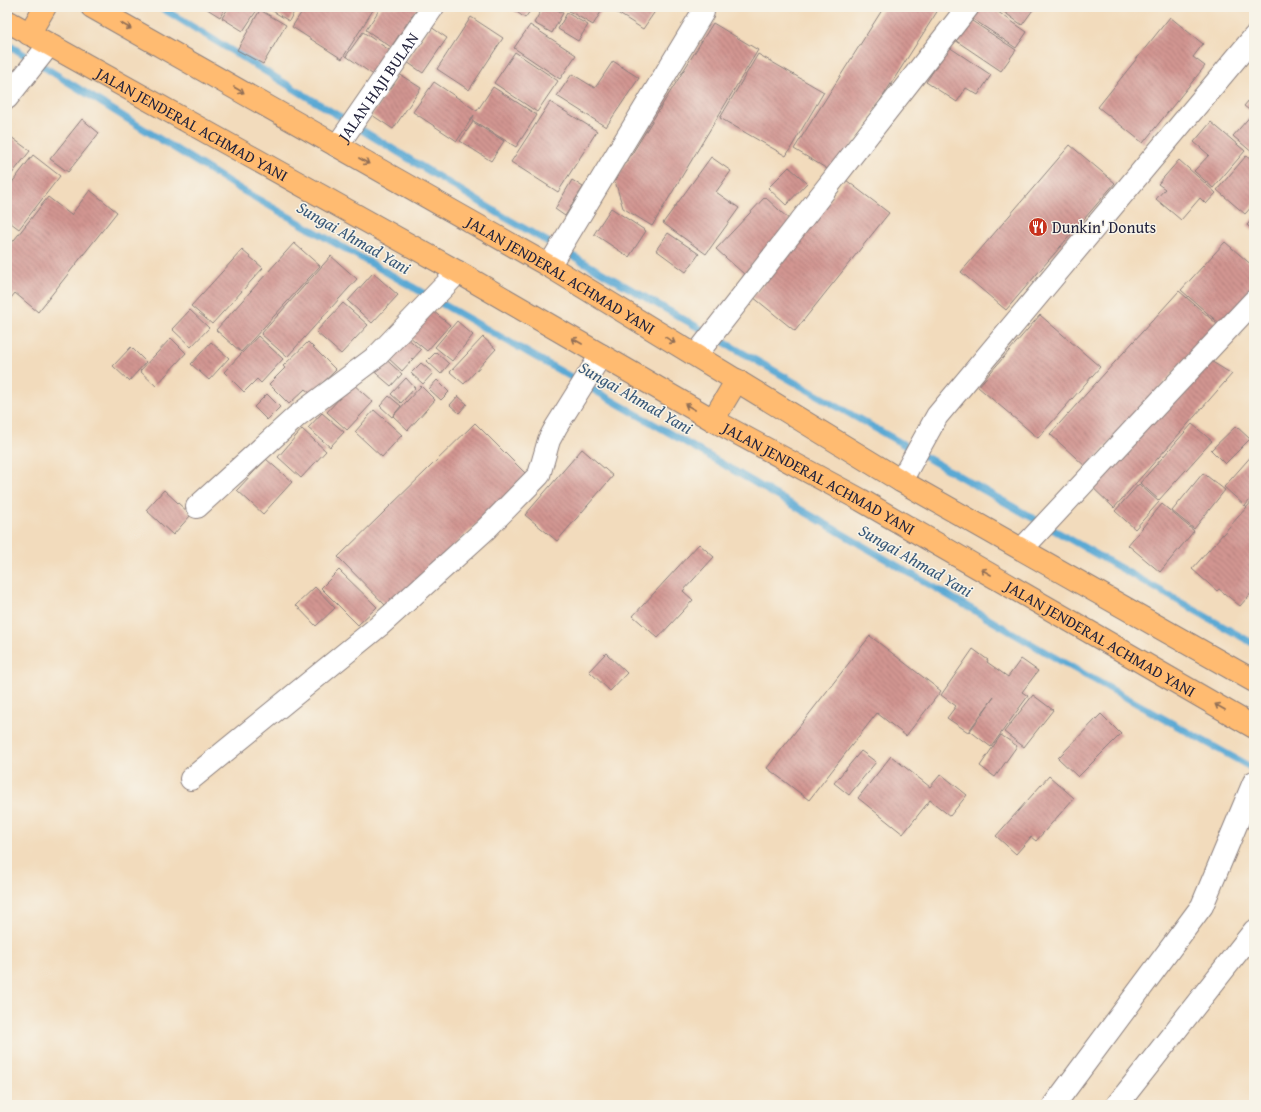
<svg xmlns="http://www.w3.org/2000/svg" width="1261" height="1112" viewBox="0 0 1261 1112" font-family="'Gentium Book Plus',serif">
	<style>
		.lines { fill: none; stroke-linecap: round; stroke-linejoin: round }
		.stream { stroke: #5aa9d4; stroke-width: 7 }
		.building { fill: url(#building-back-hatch) }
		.minor-casing { stroke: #8a7e7c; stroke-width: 24 }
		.highway-casing { stroke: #8a7e7c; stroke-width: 24 }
		.minor { stroke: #fff; stroke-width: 22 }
		.highway { stroke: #ffbb71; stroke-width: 22 }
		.oneway { stroke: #906e56 }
		.labels { text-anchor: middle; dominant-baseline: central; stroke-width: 3; stroke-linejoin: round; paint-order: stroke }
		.street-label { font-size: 16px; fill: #22223b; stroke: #f7f3e8 }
		.poi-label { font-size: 16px; fill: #22223b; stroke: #f7f3e8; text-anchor: start }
		.water-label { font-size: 17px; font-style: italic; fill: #385878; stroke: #f7f3e8 }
	</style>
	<defs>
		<pattern id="building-back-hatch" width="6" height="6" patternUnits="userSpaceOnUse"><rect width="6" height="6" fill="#d29591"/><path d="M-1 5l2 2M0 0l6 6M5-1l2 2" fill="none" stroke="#aa7978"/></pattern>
	</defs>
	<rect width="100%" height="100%" fill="#f7f3e8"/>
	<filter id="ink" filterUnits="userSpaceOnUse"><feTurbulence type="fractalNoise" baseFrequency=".025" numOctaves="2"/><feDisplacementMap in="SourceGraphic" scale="8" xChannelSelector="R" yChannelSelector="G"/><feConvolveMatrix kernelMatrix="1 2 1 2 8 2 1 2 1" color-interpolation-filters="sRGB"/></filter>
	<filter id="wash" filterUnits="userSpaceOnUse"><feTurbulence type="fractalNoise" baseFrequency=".012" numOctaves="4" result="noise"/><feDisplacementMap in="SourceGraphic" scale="16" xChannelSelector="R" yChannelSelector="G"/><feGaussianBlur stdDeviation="0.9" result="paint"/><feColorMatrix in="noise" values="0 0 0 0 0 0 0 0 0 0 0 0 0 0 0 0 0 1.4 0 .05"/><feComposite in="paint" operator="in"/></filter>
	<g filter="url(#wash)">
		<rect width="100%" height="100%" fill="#f2dbbc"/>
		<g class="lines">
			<g class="stream">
				<polyline points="160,7 506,218 1254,644"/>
				<polyline points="7,44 240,189 659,427 1059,660 1254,769"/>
			</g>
		</g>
		<g id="blocks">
			<g class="building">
				<polygon points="204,7 226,7 220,17"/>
				<polygon points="229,7 259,7 243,31 222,18"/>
				<polygon points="266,7 297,7 289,21"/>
				<polygon points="305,7 375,7 342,59 292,27"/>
				<polygon points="381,7 418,7 391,47 366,30"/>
				<polygon points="510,7 533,7 525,18"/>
				<polygon points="543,7 552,7 563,13 552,33 534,23"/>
				<polygon points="571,7 604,7 593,25 569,11"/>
				<polygon points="608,7 658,7 643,29"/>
				<polygon points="884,7 940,7 834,173 794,149"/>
				<polygon points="973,7 991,7 1027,32 1016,48 967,15"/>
				<polygon points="997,7 1035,7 1022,25"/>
				<polygon points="260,10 286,25 263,64 237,50"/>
				<polygon points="567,13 588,25 578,41 558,29"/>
				<polygon points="471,17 503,38 469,90 437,69"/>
				<polygon points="966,17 1016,50 1001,71 952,38"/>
				<polygon points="1170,17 1203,44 1193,57 1205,66 1143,143 1098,107"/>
				<polygon points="713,23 758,50 652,226 623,208 615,181"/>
				<polygon points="530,25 576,55 560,79 514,48"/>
				<polygon points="431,27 447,38 423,73 407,62"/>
				<polygon points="363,32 392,52 375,76 346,56"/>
				<polygon points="943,43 991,75 978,95 966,88 957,102 926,82 936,67 930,63"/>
				<polygon points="515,52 558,81 537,112 494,83"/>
				<polygon points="758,54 824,92 786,156 720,118"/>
				<polygon points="613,61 639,78 606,127 557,96 572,74 595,88"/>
				<polygon points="399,74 421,88 393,129 372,115"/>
				<polygon points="434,82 477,111 493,87 537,115 516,147 472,120 474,115 457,141 413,112"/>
				<polygon points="1254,94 1254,154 1233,136 1253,113 1244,106"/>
				<polygon points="550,102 597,131 558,192 511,162"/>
				<polygon points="82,119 99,133 68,172 50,159"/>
				<polygon points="473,122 504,141 491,161 460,141"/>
				<polygon points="1211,122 1245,151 1213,188 1194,171 1209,155 1194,142"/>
				<polygon points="7,134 30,151 7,180"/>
				<polygon points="1070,145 1115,183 1006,310 961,272"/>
				<polygon points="33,155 60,176 19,229 7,220 7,189"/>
				<polygon points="1246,156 1254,162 1254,204 1245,214 1217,190"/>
				<polygon points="711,157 731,171 716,192 739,208 706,254 663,223"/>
				<polygon points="1179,160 1216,193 1206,204 1200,198 1181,220 1156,199 1165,189 1158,184"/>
				<polygon points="789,167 807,183 786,205 768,188"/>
				<polygon points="572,180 583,187 565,216 555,209"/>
				<polygon points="846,180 889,213 795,331 753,297"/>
				<polygon points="90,190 117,212 38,312 15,293 7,303 7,249 48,197 71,215"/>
				<polygon points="765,197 792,222 744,274 716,249"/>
				<polygon points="611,208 646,231 629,257 594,234"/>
				<polygon points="1254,217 1254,231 1247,225"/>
				<polygon points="668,233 699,254 686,272 656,250"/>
				<polygon points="1225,242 1254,267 1254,288 1221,325 1181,290"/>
				<polygon points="294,243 320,266 241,352 216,330"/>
				<polygon points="242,250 263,268 212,324 191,306"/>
				<polygon points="331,256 357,279 287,357 261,334"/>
				<polygon points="373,273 398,295 372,323 348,301"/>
				<polygon points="1179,291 1217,324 1087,468 1050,434"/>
				<polygon points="343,303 368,325 341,354 316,332"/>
				<polygon points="427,306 450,325 427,351 404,332"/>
				<polygon points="190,310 209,328 191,347 172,329"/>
				<polygon points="1040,315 1100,367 1038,438 978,387"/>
				<polygon points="457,321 473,335 452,361 435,347"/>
				<polygon points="258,336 283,359 261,383 257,379 244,392 224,372"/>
				<polygon points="405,336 421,350 402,371 386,356"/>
				<polygon points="483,337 496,349 464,384 450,372"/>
				<polygon points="171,338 186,353 156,386 140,371"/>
				<polygon points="211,342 229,358 209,380 191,364"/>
				<polygon points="308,342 336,370 311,394 305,389 289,404 269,384 285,368 283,366"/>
				<polygon points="131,347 146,362 129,381 113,366"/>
				<polygon points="436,352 449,364 441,374 427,361"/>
				<polygon points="381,355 402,374 391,386 370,368"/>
				<polygon points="1209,360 1232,374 1114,508 1087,482"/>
				<polygon points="421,363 433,373 423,384 411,373"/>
				<polygon points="406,378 415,388 401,403 391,394"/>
				<polygon points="437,380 449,392 441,400 429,389"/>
				<polygon points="353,384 373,402 347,430 327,412"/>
				<polygon points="421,386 435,400 408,430 393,416"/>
				<polygon points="267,394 280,407 267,420 254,407"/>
				<polygon points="389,396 401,406 392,417 380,406"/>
				<polygon points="458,396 467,404 459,413 450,405"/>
				<polygon points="374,410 402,435 382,457 355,432"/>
				<polygon points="322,413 344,432 330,447 308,428"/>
				<polygon points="475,423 527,475 389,609 338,557"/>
				<polygon points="1192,424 1212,441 1159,500 1140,483"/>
				<polygon points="1236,426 1250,439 1225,464 1211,450"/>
				<polygon points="302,429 326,451 301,478 278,457"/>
				<polygon points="582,449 613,476 557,541 525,515"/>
				<polygon points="1254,453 1254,495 1245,506 1224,487"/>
				<polygon points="266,459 292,482 263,514 237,490"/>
				<polygon points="1203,473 1225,490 1194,529 1172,511"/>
				<polygon points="1139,484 1159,502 1135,529 1115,511"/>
				<polygon points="164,490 191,515 173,535 146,510"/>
				<polygon points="1254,499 1254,590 1240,606 1219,589 1217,591 1192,569"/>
				<polygon points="1162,504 1194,531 1160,572 1128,545"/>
				<polygon points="699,544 714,557 683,591 693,600 658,638 633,616"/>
				<polygon points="339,570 377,607 358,625 321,588"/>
				<polygon points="315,587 335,608 316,626 296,605"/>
				<polygon points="870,636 941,691 906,736 877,713 809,800 767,768"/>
				<polygon points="973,649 988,660 987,662 1008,677 1021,659 1038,671 1022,692 1028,696 991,747 970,731 994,697 968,732 947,718 956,706 941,695"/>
				<polygon points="606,653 627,673 610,691 589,671"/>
				<polygon points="1033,695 1053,710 1024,747 1004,732"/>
				<polygon points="1101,714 1121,734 1078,777 1058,758"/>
				<polygon points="1001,735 1017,746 995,777 980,766"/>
				<polygon points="861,751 876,762 849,795 834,783"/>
				<polygon points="891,756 930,787 941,774 967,795 950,816 930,800 903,834 858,798"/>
				<polygon points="1049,776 1074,798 1036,841 1031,837 1016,854 996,836"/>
			</g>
		</g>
	</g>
	<g filter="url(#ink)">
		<use href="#blocks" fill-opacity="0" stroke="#8a7e7c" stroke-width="1"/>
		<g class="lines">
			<defs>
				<g id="minor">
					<polyline points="7,98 49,45"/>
					<path id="s1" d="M337 146 433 7"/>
					<polyline points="549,266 703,12"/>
					<polyline points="696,355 968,7"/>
					<polyline points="901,481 937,416 1254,37"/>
					<polyline points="197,507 297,416 377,356 458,272"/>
					<polyline points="1022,549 1254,301"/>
					<polyline points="191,779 379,626 486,529 539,475 549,440 556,427 601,355"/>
					<polyline points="1054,1105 1202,906 1254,782"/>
					<polyline points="1117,1105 1254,931"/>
				</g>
				<g id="highway">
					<path id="s2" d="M92 7 549 266 901 481 1254 681"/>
					<path id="s3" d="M7 21 458 272 713 420 861 500 1254 727"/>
					<polyline points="29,34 45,7"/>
					<polyline points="713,420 737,380"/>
				</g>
			</defs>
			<use href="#minor" class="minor-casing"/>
			<use href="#highway" class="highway-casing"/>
			<use href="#minor" class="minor"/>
			<use href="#highway" class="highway"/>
		</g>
		<defs><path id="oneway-shaft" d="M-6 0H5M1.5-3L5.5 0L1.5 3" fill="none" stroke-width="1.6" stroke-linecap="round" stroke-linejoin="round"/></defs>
		<g class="oneway">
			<use href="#oneway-shaft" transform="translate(126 26) rotate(30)"/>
			<use href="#oneway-shaft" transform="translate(239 90) rotate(30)"/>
			<use href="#oneway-shaft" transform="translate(364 161) rotate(30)"/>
			<use href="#oneway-shaft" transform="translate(670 340) rotate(31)"/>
			<use href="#oneway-shaft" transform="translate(577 341) rotate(-150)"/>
			<use href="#oneway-shaft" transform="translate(690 407) rotate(-150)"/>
			<use href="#oneway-shaft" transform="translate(986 572) rotate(-150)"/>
			<use href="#oneway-shaft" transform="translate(1220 707) rotate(-150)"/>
		</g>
	</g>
	<defs>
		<symbol id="restaurant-disc" viewBox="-11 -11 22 22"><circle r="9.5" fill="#c8321e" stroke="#f7f3e8"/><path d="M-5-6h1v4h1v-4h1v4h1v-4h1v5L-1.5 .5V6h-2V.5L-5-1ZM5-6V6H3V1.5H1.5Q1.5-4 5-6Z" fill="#fff"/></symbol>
	</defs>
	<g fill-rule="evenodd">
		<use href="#restaurant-disc" x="1027" y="216" width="22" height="22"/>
	</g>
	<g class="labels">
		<g class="street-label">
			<text stroke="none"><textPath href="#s1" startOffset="72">JALAN HAJI BULAN</textPath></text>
			<text stroke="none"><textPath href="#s3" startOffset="212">JALAN JENDERAL ACHMAD YANI</textPath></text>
			<text stroke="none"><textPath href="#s2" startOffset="540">JALAN JENDERAL ACHMAD YANI</textPath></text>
			<text stroke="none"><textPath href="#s3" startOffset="932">JALAN JENDERAL ACHMAD YANI</textPath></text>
			<text stroke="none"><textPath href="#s3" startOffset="1256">JALAN JENDERAL ACHMAD YANI</textPath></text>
		</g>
		<g class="poi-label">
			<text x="1052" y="227">Dunkin' Donuts</text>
		</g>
		<g class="water-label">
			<text transform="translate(354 237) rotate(30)">Sungai Ahmad Yani</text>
			<text transform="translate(636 397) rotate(30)">Sungai Ahmad Yani</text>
			<text transform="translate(916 560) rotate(30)">Sungai Ahmad Yani</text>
		</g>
	</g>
	<rect width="1261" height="1112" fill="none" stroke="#f7f3e8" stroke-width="24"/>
</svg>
